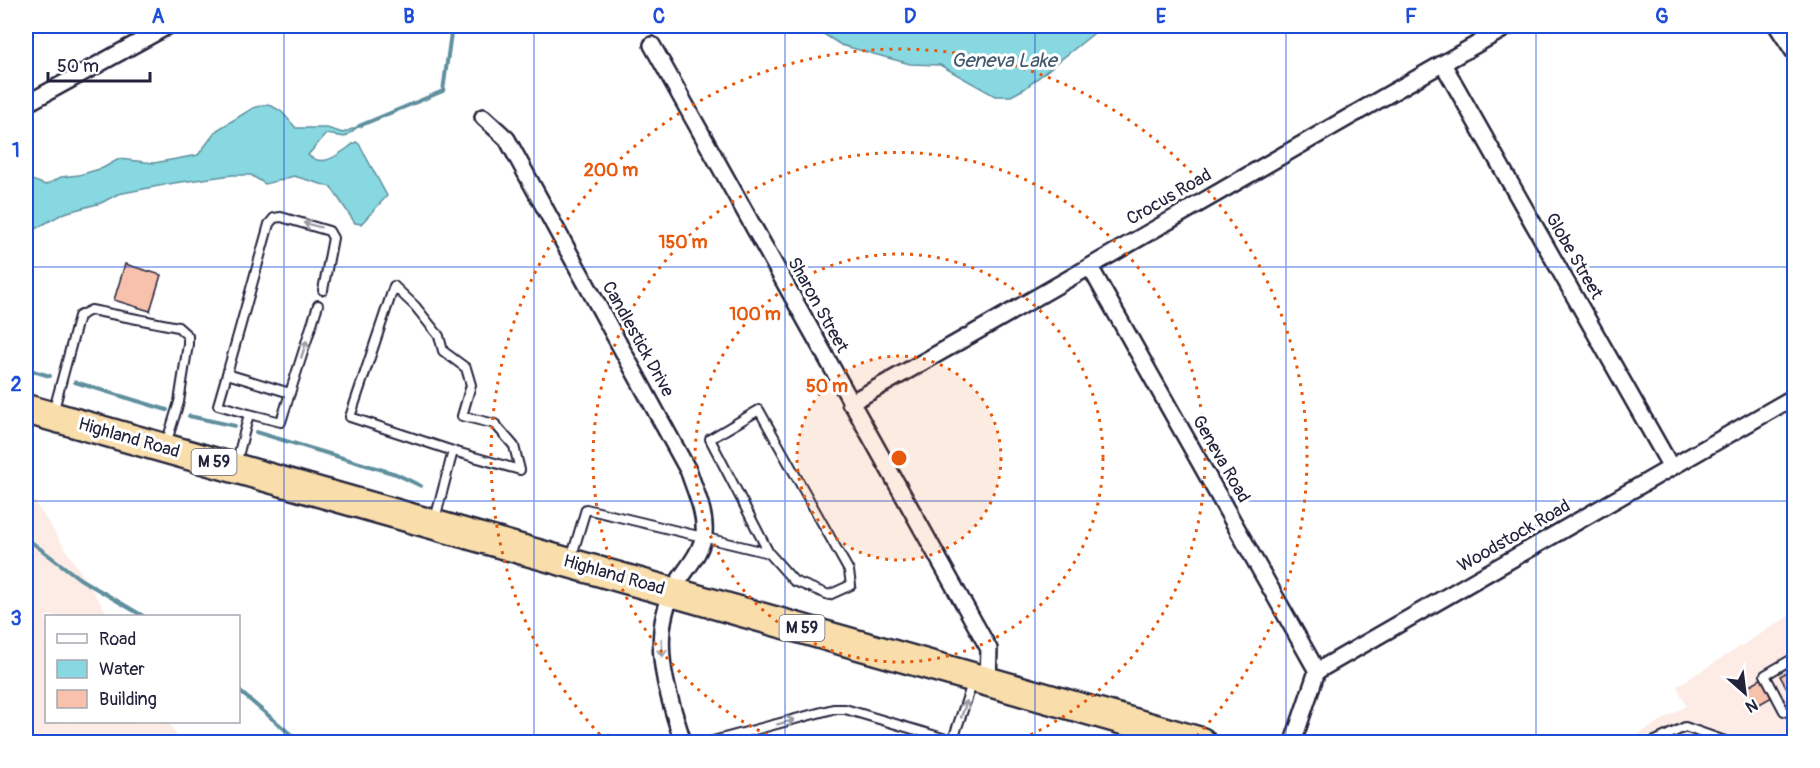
<svg xmlns="http://www.w3.org/2000/svg" width="1820" height="768" viewBox="0 0 1820 768" font-family="Pangolin,sans-serif">
	<style>
		.built { fill: #fdece6 }
		.water { fill: #87d8e0; stroke: #5f8f9e; stroke-width: 1.5 }
		.lines { fill: none; stroke-linecap: round; stroke-linejoin: round }
		.stream { stroke: #5f8f9e; stroke-width: 4 }
		.building { fill: #f8c1ab; stroke: #22223b; stroke-width: 1.5 }
		.lane-casing { stroke: #22223b; stroke-width: 12 }
		.street-casing { stroke: #22223b; stroke-width: 20 }
		.highway-casing { stroke: #22223b; stroke-width: 33 }
		.lane { stroke: #fff; stroke-width: 8 }
		.street { stroke: #fff; stroke-width: 15 }
		.highway { stroke: #f9deab; stroke-width: 28 }
		.oneway { stroke: #9c9ca7 }
		.grid { fill: none; stroke: #1d4ed8; stroke-width: 1.5; stroke-opacity: 0.55 }
		.ring { fill: none; stroke: #e8590c; stroke-width: 3; stroke-dasharray: 3 6 }
		.labels { text-anchor: middle; dominant-baseline: central; stroke-width: 6; stroke-linejoin: round; paint-order: stroke }
		.shield { fill: #fff; stroke: #646476; stroke-width: 1.5 }
		.shield-label { font-size: 16px; font-weight: bold; fill: #22223b }
		.street-label { font-size: 18px; fill: #22223b; stroke: #fff }
		.water-label { font-size: 20px; font-style: italic; fill: #40596d; stroke: #fff }
		.centre { fill: #e8590c; stroke: #fff; stroke-width: 3 }
		.ring-label { font-size: 18px; text-anchor: middle; font-weight: bold; fill: #e8590c; stroke: #fff; stroke-width: 6; stroke-linejoin: round; paint-order: stroke }
		.neatline { fill: none; stroke: #1d4ed8; stroke-width: 2 }
		.grid-label { font-size: 20px; text-anchor: middle; font-weight: bold; fill: #1d4ed8 }
	</style>
	<rect width="100%" height="100%" fill="#fff"/>
	<filter id="ink" filterUnits="userSpaceOnUse"><feTurbulence type="fractalNoise" baseFrequency=".0167" numOctaves="2"/><feDisplacementMap in="SourceGraphic" scale="12" xChannelSelector="R" yChannelSelector="G"/><feConvolveMatrix kernelMatrix="1 2 1 2 8 2 1 2 1" color-interpolation-filters="sRGB"/></filter>
	<g filter="url(#ink)">
		<g class="built">
			<polygon points="26,488 109,616 46,616 46,722 169,722 181,742 26,742"/>
			<polygon points="1794,613 1794,742 1625,742 1686,706 1677,686"/>
		</g>
		<g class="water">
			<polygon points="811,26 1103,26 1024,89 1011,96 995,96 940,65 910,64 841,45"/>
			<path d="M268 104 281 111 296 128H327L343 133 359 126 345 137 326 134 308 155C325 170 342 151 356 142L359 144 387 196 361 224 355 223 331 187 294 176 265 184 251 175H232L174 183 118 194 101 203 64 213 26 234V178L46 185 61 177 79 175 103 168 119 159 154 163 198 155 217 130 253 108Z"/>
		</g>
		<g class="lines">
			<g class="stream">
				<polyline points="359,126 443,91 452,26"/>
				<polyline points="26,369 50,376"/>
				<polyline points="75,382 167,410"/>
				<polyline points="189,416 235,426"/>
				<polyline points="256,432 396,474 421,486"/>
				<polyline points="26,538 80,579 143,616"/>
				<polyline points="238,690 300,742"/>
			</g>
		</g>
		<g class="building">
			<polygon points="125,264 161,275 150,311 114,300"/>
			<polygon points="1794,668 1794,701 1780,676"/>
			<polygon points="1762,678 1772,697 1756,706 1745,688"/>
			<polygon points="610,735 616,741 624,740 626,742 591,742 591,739"/>
		</g>
		<g class="lines">
			<defs>
				<g id="lane">
					<polyline points="227,374 269,224 274,218 281,217 329,231 333,238 323,290"/>
					<polyline points="290,393 318,305"/>
					<polyline points="53,413 79,316 91,310 178,327 188,336 188,344 179,402 166,444"/>
					<polyline points="236,464 249,414 218,405 227,374 290,393 281,422 249,414"/>
					<polyline points="435,519 453,451 520,470 514,446 495,424 462,416 471,385 466,368 443,351 439,336 415,306 394,286 350,417 453,451"/>
					<polyline points="571,559 586,509 769,553 794,581 829,595 851,585 849,571 759,410 710,439 769,553"/>
					<polyline points="1794,658 1765,675 1784,711 1794,714"/>
					<polyline points="709,742 833,709 845,709 953,741"/>
					<polyline points="952,742 972,684"/>
					<polyline points="1653,742 1685,727 1728,742"/>
				</g>
				<g id="street">
					<polyline points="1777,26 1794,52"/>
					<polyline points="652,45 989,649 988,681"/>
					<polyline points="1443,64 1671,467"/>
					<polyline points="26,104 168,26"/>
					<path d="M483 117 507 139 689 472C695 491 706 513 704 534 701 555 683 572 673 590 668 601 663 618 662 630 658 668 672 707 683 742"/>
					<polyline points="1090,267 1317,671"/>
					<path d="M850 403C1071 280 1288 150 1509 26"/>
					<polyline points="1293,742 1317,671 1794,397"/>
				</g>
				<polyline id="highway" points="26,409 1201,742"/>
			</defs>
			<use href="#lane" class="lane-casing"/>
			<use href="#street" class="street-casing"/>
			<use href="#highway" class="highway-casing"/>
			<use href="#lane" class="lane"/>
			<use href="#street" class="street"/>
			<use href="#highway" class="highway"/>
		</g>
		<defs><path id="oneway-shaft" d="M-6 0H5M1.5-3L5.5 0L1.5 3" fill="none" stroke-width="1.6" stroke-linecap="round" stroke-linejoin="round" transform="scale(1.5)"/></defs>
		<g class="oneway">
			<use href="#oneway-shaft" transform="translate(312 225) rotate(-165)"/>
			<use href="#oneway-shaft" transform="translate(304 349) rotate(-72)"/>
			<use href="#oneway-shaft" transform="translate(662 648) rotate(88)"/>
			<use href="#oneway-shaft" transform="translate(964 709) rotate(-71)"/>
			<use href="#oneway-shaft" transform="translate(786 722) rotate(-15)"/>
		</g>
	</g>
	<path class="grid" d="M284 26V742M534 26V742M785 26V742M1035 26V742M1286 26V742M1536 26V742M26 267H1794M26 501H1794"/>
	<circle cx="899" cy="458" r="102" fill="#e8590c" fill-opacity=".12"/>
	<g class="ring">
		<circle cx="899" cy="458" r="102"/>
		<circle cx="899" cy="458" r="204"/>
		<path d="M784 742A306 306 0 1 1 1014 742"/>
		<path d="M606 741A408 408 0 1 1 1192 741"/>
	</g>
	<g class="labels">
		<g class="shield">
			<rect x="191.5" y="449" width="45" height="26" rx="4.5"/>
			<rect x="779.5" y="615" width="45" height="26" rx="4.5"/>
		</g>
		<g class="shield-label">
			<text x="214" y="462">M 59</text>
			<text x="802" y="628">M 59</text>
		</g>
		<g class="street-label">
			<text transform="translate(1169 197) rotate(-30)">Crocus Road</text>
			<text transform="translate(1574 256) rotate(60)">Globe Street</text>
			<text transform="translate(818 305) rotate(61)">Sharon Street</text>
			<text transform="translate(638 339) rotate(61)">Candlestick Drive</text>
			<text transform="translate(129 438) rotate(16)">Highland Road</text>
			<text transform="translate(1221 459) rotate(60)">Geneva Road</text>
			<text transform="translate(1514 536) rotate(-30)">Woodstock Road</text>
			<text transform="translate(614 575) rotate(16)">Highland Road</text>
		</g>
		<g class="water-label">
			<text x="1004" y="60">Geneva Lake</text>
		</g>
	</g>
	<circle cx="899" cy="458" r="9" class="centre"/>
	<g class="ring-label">
		<text x="611" y="176">200 m</text>
		<text x="683" y="248">150 m</text>
		<text x="755" y="320">100 m</text>
		<text x="827" y="392">50 m</text>
	</g>
	<rect width="1820" height="768" fill="none" stroke="#fff" stroke-width="66"/>
	<rect x="45" y="615" width="195" height="108" fill="#ffffff" stroke="#a7a7b1" stroke-width="1.5"/>
	<rect x="57" y="634" width="30" height="9" fill="#ffffff" stroke="#a7a7b1" stroke-width="1.5"/>
	<text x="99" y="645" font-size="18" fill="#22223b">Road</text>
	<rect x="57" y="660" width="30" height="18" fill="#87d8e0" stroke="#a7a7b1" stroke-width="1.5"/>
	<text x="99" y="675" font-size="18" fill="#22223b">Water</text>
	<rect x="57" y="690" width="30" height="18" fill="#f8c1ab" stroke="#a7a7b1" stroke-width="1.5"/>
	<text x="99" y="705" font-size="18" fill="#22223b">Building</text>
	<g transform="translate(1745 693) rotate(152)" stroke="#ffffff" stroke-width="4.5" paint-order="stroke">
	<path d="M0-4.5L10 22L0 15L-10 22Z" fill="#22223b"/>
	<text y="-9" font-size="16" font-weight="bold" text-anchor="middle" fill="#22223b">N</text>
	</g>
	<path d="M48 72v9h102v-9" fill="none" stroke="#22223b" stroke-width="3"/>
	<text x="57" y="72" font-size="18" fill="#22223b" stroke="#ffffff" stroke-width="4.5" paint-order="stroke">50 m</text>
	<rect x="33" y="33" width="1754" height="702" class="neatline"/>
	<g class="grid-label">
		<text x="158" y="23">A</text>
		<text x="409" y="23">B</text>
		<text x="659" y="23">C</text>
		<text x="910" y="23">D</text>
		<text x="1161" y="23">E</text>
		<text x="1411" y="23">F</text>
		<text x="1662" y="23">G</text>
		<text x="16" y="157">1</text>
		<text x="16" y="391">2</text>
		<text x="16" y="625">3</text>
	</g>
</svg>
